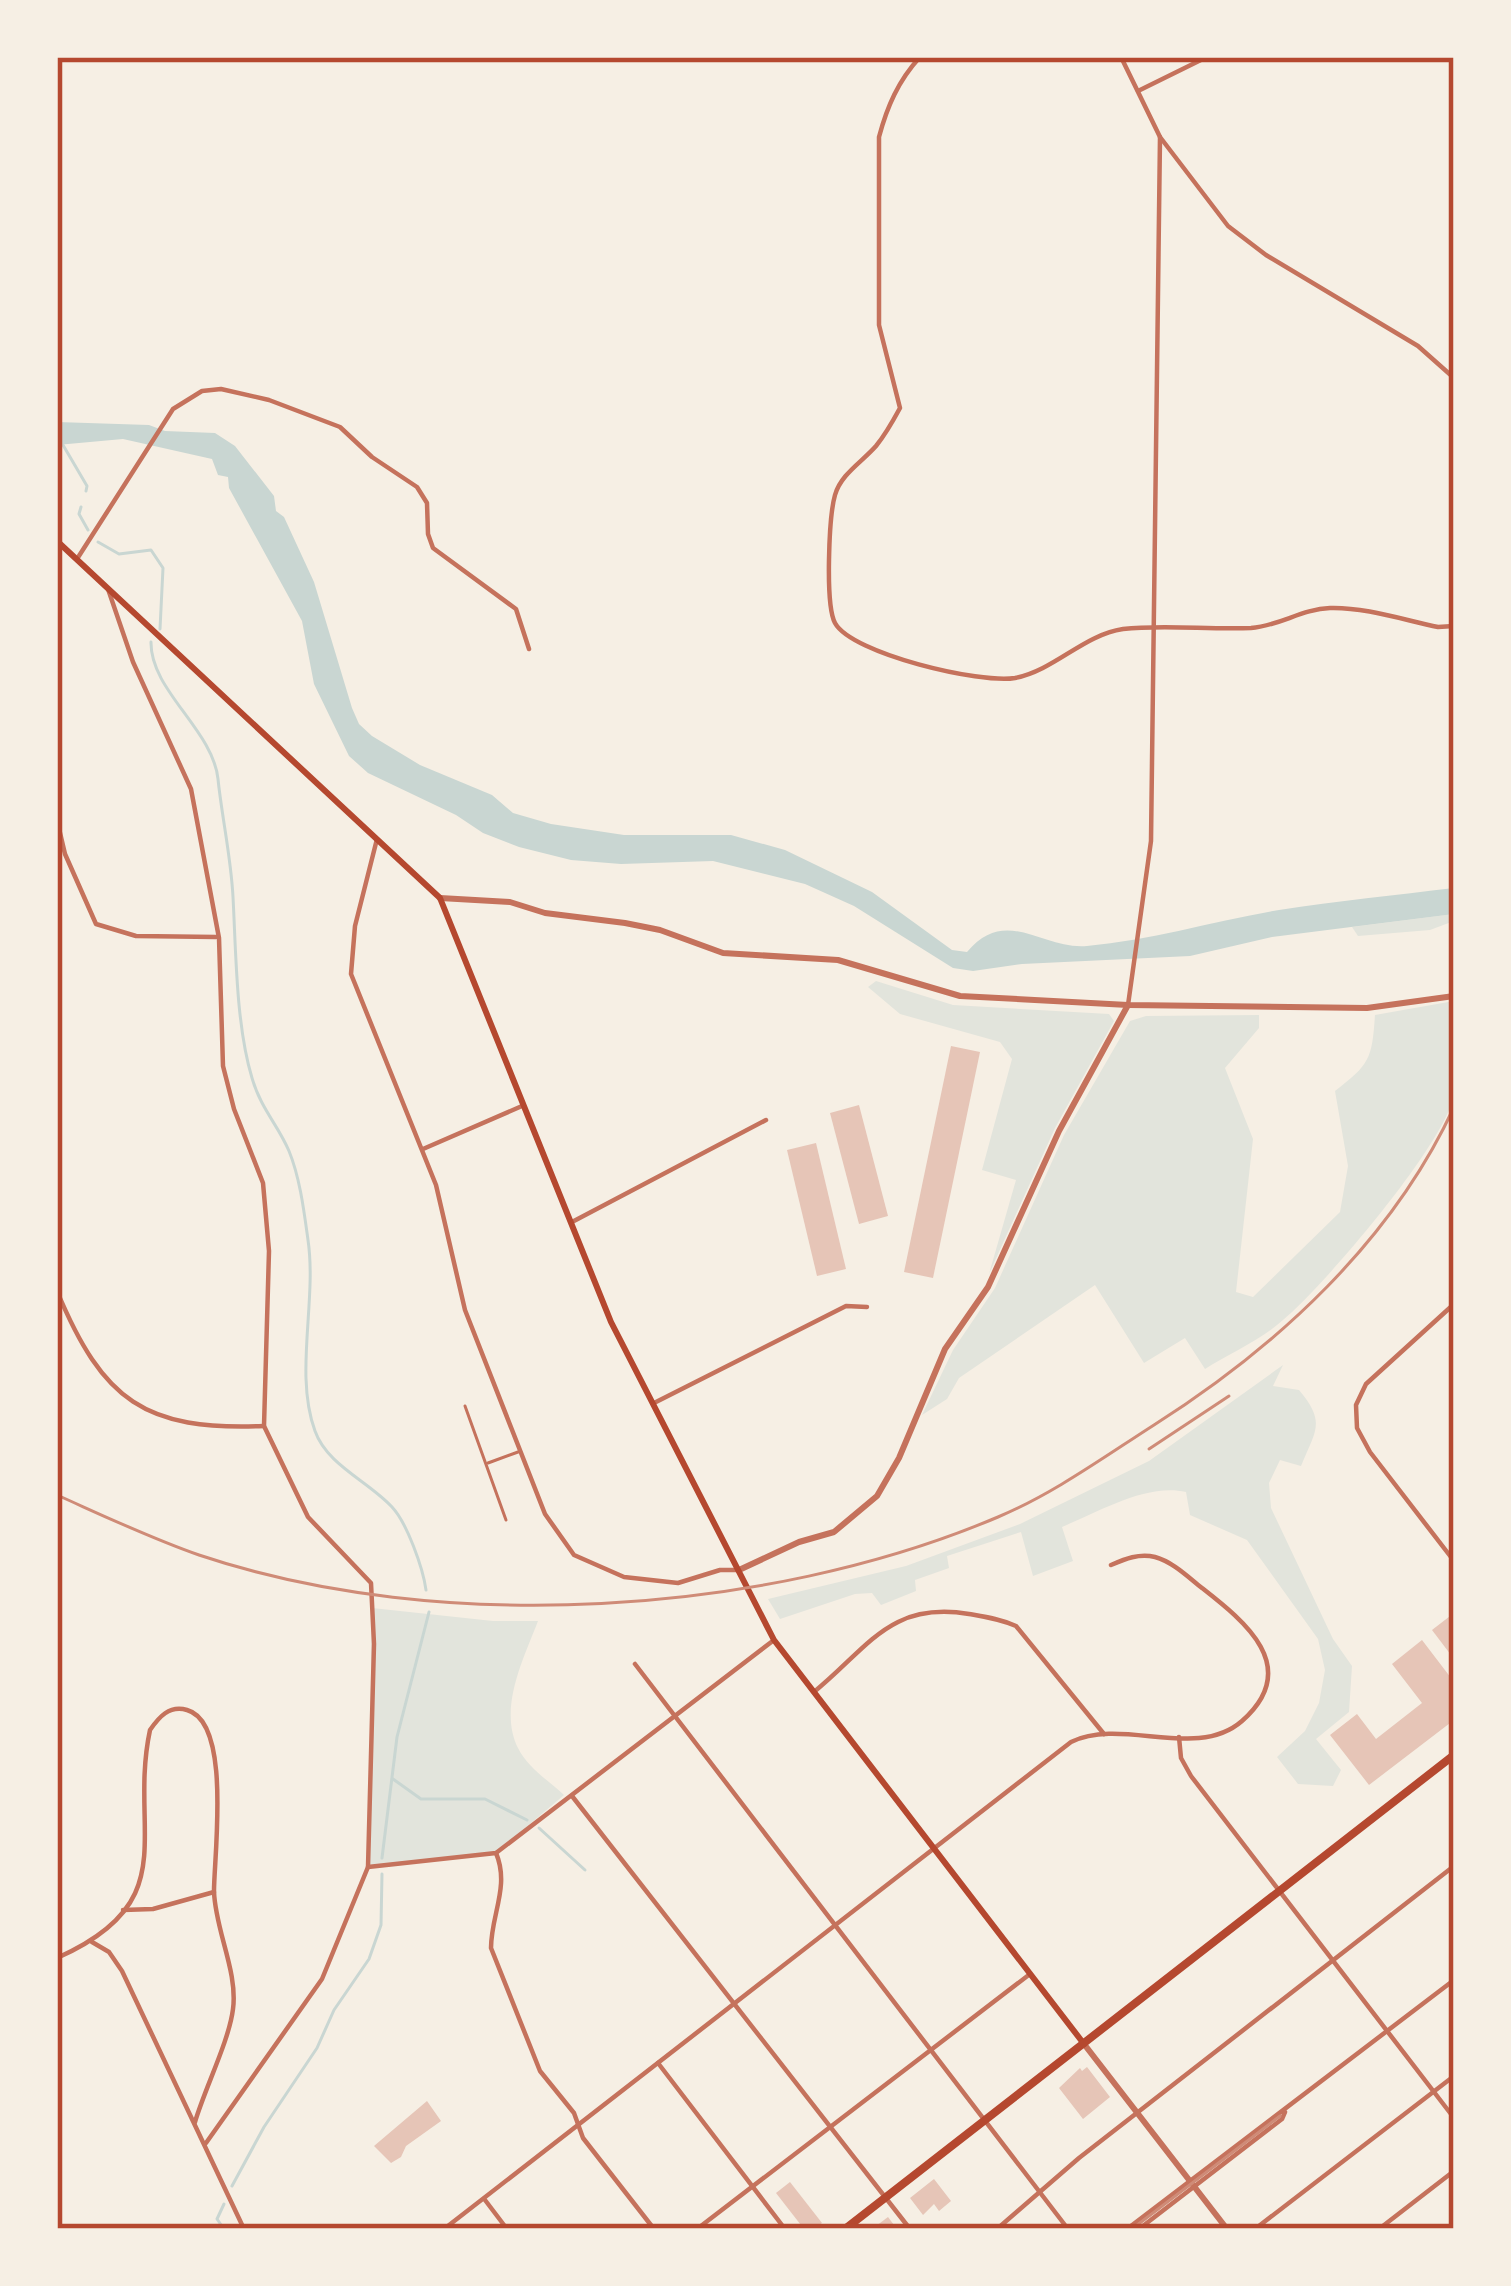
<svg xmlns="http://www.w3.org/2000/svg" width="1511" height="2286" viewBox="0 0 1511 2286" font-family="'Fira Sans',sans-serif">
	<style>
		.green { fill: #e2e4dc }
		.water { fill: #c9d6d2 }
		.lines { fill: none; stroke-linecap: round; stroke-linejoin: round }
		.stream { stroke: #c9d6d2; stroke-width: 3 }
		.building { fill: #e6c5b7 }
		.service { stroke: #c5725c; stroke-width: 3 }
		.minor { stroke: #c5725c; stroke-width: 4.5 }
		.tertiary { stroke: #c5725c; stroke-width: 6 }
		.secondary { stroke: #b5482f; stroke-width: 6 }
		.primary { stroke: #b5482f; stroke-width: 8 }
		.tram { stroke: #cf8b77; stroke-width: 3 }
		.rail { stroke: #cf8b77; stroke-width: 3 }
		.neatline { fill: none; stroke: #b5482f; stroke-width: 4.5 }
	</style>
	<rect width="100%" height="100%" fill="#f6efe4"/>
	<g class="green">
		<polygon points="1454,914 1454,921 1430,930 1358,936 1352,927"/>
		<polygon points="876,981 953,1005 1109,1014 1114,1021 1055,1128 989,1274 1016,1180 982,1170 1012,1059 1000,1042 900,1014 868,987"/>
		<path d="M1454 1001C1454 1031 1458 1064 1454 1094 1447 1142 1323 1287 1283 1320 1261 1340 1230 1353 1205 1369L1185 1338 1144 1363 1095 1285 959 1378 947 1399 922 1415 953 1350 995 1288 1064 1135 1130 1021 1146 1016 1259 1015V1028L1225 1068 1253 1139 1236 1292 1253 1297 1340 1212 1348 1166 1335 1091C1370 1064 1372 1059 1375 1015Z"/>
		<path d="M1283 1365 1273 1386 1299 1390C1326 1422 1316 1430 1301 1466L1280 1460 1269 1483 1271 1508 1333 1639 1352 1666 1349 1712 1316 1739 1341 1770 1333 1786 1298 1784 1277 1757 1305 1731 1319 1703 1325 1670 1318 1639 1247 1540 1190 1515 1186 1492C1146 1483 1099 1512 1062 1527L1073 1561 1033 1576 1021 1532 947 1556 949 1568 915 1580 916 1591 881 1605 872 1593 855 1594 780 1619 768 1599 906 1566 1020 1524 1149 1461Z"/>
		<path d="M372 1608 493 1621H538C524 1658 498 1708 518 1748 527 1767 549 1781 564 1795L496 1853 368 1867Z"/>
	</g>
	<path class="water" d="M57 422 149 425 165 431 215 433 235 446 274 496 276 511 284 517 314 582 352 708 359 724 372 736 420 765 492 795 513 813 551 824 624 835H731L785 850 872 892 952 950 967 952C1006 905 1042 950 1087 946 1152 940 1214 921 1279 910 1337 901 1396 895 1454 888V914L1272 937 1190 956 1022 964 973 971 953 968 854 906 805 884 713 861 621 864 571 860 519 847 483 833 456 815 368 773 349 756 314 684 302 621 229 488 228 477 218 475 212 459 123 439 57 445Z"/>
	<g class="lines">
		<g class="stream">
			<polyline points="63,445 87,486 86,491"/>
			<polyline points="81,507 79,514 88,530"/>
			<polyline points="98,542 119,554 151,550 163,568 160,629"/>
			<path d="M151 642C150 690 213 730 218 779 222 818 231 857 233 897 236 952 236 1025 252 1078 261 1109 278 1125 289 1151 300 1178 304 1211 308 1240 317 1301 294 1374 315 1431 327 1465 368 1481 392 1507 407 1523 423 1568 426 1590"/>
			<polyline points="393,1779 421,1799 485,1799 527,1820"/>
			<polyline points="539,1828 585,1870"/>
			<polyline points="382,1858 397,1737 429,1612"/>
			<polyline points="232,2186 264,2127 317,2048 334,2010 369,1959 381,1925 382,1874"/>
			<polyline points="224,2204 217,2219 224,2229"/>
		</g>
	</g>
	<g class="building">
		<polygon points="951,1046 980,1052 933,1278 904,1272"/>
		<polygon points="859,1105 888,1216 859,1224 830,1113"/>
		<polygon points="816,1143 846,1269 817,1276 787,1150"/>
		<polygon points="1454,1613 1454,1659 1432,1630"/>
		<polygon points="1422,1640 1451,1678 1454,1676 1454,1720 1369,1785 1330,1735 1357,1714 1376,1739 1422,1703 1392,1664"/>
		<polygon points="1087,2067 1110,2097 1083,2119 1059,2088 1080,2068 1082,2071"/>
		<polygon points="427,2101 441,2121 406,2146 401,2157 391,2163 374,2146"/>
		<polygon points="934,2179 951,2201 939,2211 934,2204 923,2215 910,2198"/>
		<polygon points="790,2182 822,2223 813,2229 804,2229 776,2193"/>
		<polygon points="888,2217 897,2229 872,2229"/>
	</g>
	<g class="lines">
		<g class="service">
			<polyline points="465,1406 506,1520"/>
			<polyline points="488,1463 518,1452"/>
		</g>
		<g class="minor">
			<path d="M920 57C898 81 887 107 879 137V325L900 408C893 421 885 435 876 446 862 462 841 474 835 495 829 516 825 604 835 623 852 654 981 684 1015 678 1055 670 1083 635 1123 629 1164 624 1209 630 1251 628 1279 626 1302 609 1330 608 1365 607 1404 620 1438 627L1454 626"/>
			<polyline points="1121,57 1160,137 1228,226 1266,255 1418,346 1454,378"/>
			<polyline points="1138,91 1207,57"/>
			<polyline points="77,559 173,409 202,391 221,389 269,400 340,427 372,457 417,487 427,503 428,534 433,548 516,609 529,649"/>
			<polyline points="108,589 133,662 191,789 219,938 223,1066 234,1109 263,1183 269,1251 264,1426 308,1517 371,1583 374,1644 368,1867 322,1979 206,2143"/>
			<polyline points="57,820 65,854 96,924 136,936 216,937"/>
			<polyline points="377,839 355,926 351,974 436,1185 465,1310 545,1514 574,1555 624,1577 678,1583 720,1570 739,1570"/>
			<polyline points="1128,1005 1151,841 1160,137"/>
			<polyline points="423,1149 522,1106"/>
			<polyline points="572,1222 766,1120"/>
			<path d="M57 1291C103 1401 145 1431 264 1426"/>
			<polyline points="1454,1304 1366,1384 1356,1405 1357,1428 1370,1452 1454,1561"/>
			<polyline points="654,1403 846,1306 867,1307"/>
			<polyline points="635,1664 1068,2229"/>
			<path d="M814 1692C869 1647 890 1601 969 1614 986 1617 1000 1619 1016 1626L1104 1734"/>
			<polyline points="1179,1737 1181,1758 1191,1776 1454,2118"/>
			<polyline points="572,1796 910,2229"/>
			<path d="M496 1853C510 1886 491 1915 491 1948L540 2071 574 2113 583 2138 654 2229"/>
			<polyline points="368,1867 496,1853 774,1640"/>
			<polyline points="123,1910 153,1909 214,1892"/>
			<polyline points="92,1942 109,1952 122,1971 244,2229"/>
			<path d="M57 1958C186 1901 128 1833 150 1730 159 1717 169 1705 187 1710 232 1722 214 1855 214 1891 215 1930 238 1971 233 2009 229 2041 205 2088 195 2122"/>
			<polyline points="658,2063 785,2229"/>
			<polyline points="485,2200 507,2229"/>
			<path d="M444 2229 1071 1742C1123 1717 1196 1761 1242 1721 1303 1667 1244 1621 1202 1588 1188 1577 1173 1562 1155 1557 1139 1553 1125 1559 1111 1565"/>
			<polyline points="697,2229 1030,1974"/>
			<polyline points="997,2229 1079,2158 1454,1866"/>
			<polyline points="1127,2229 1454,1980"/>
			<polyline points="1139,2229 1282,2119 1285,2112"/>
			<polyline points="1255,2229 1454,2076"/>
			<polyline points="1379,2229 1454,2171"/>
		</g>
		<g class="tertiary">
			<polyline points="440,898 510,902 545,913 625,923 660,930 723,953 838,960 960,996 1128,1005 1367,1008 1454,996"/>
			<polyline points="739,1570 799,1542 834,1532 877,1496 899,1458 945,1349 988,1287 1059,1131 1128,1005"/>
			<polyline points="1084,2044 1227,2229"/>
		</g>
		<polyline class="secondary" points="57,541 440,898 611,1322 774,1640 1084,2044"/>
		<polyline class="primary" points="845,2229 1454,1755"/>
		<polyline class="tram" points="1132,2229 1280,2116"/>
		<g class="rail">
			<polyline points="1149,1449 1229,1396"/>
			<path d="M57 1495C104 1516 150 1538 199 1555 440 1636 765 1616 998 1517 1053 1494 1104 1457 1154 1425 1277 1347 1392 1241 1454 1107"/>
		</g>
	</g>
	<rect width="1511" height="2286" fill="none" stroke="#f6efe4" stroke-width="120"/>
	<rect x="60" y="60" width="1391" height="2166" class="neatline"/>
</svg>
